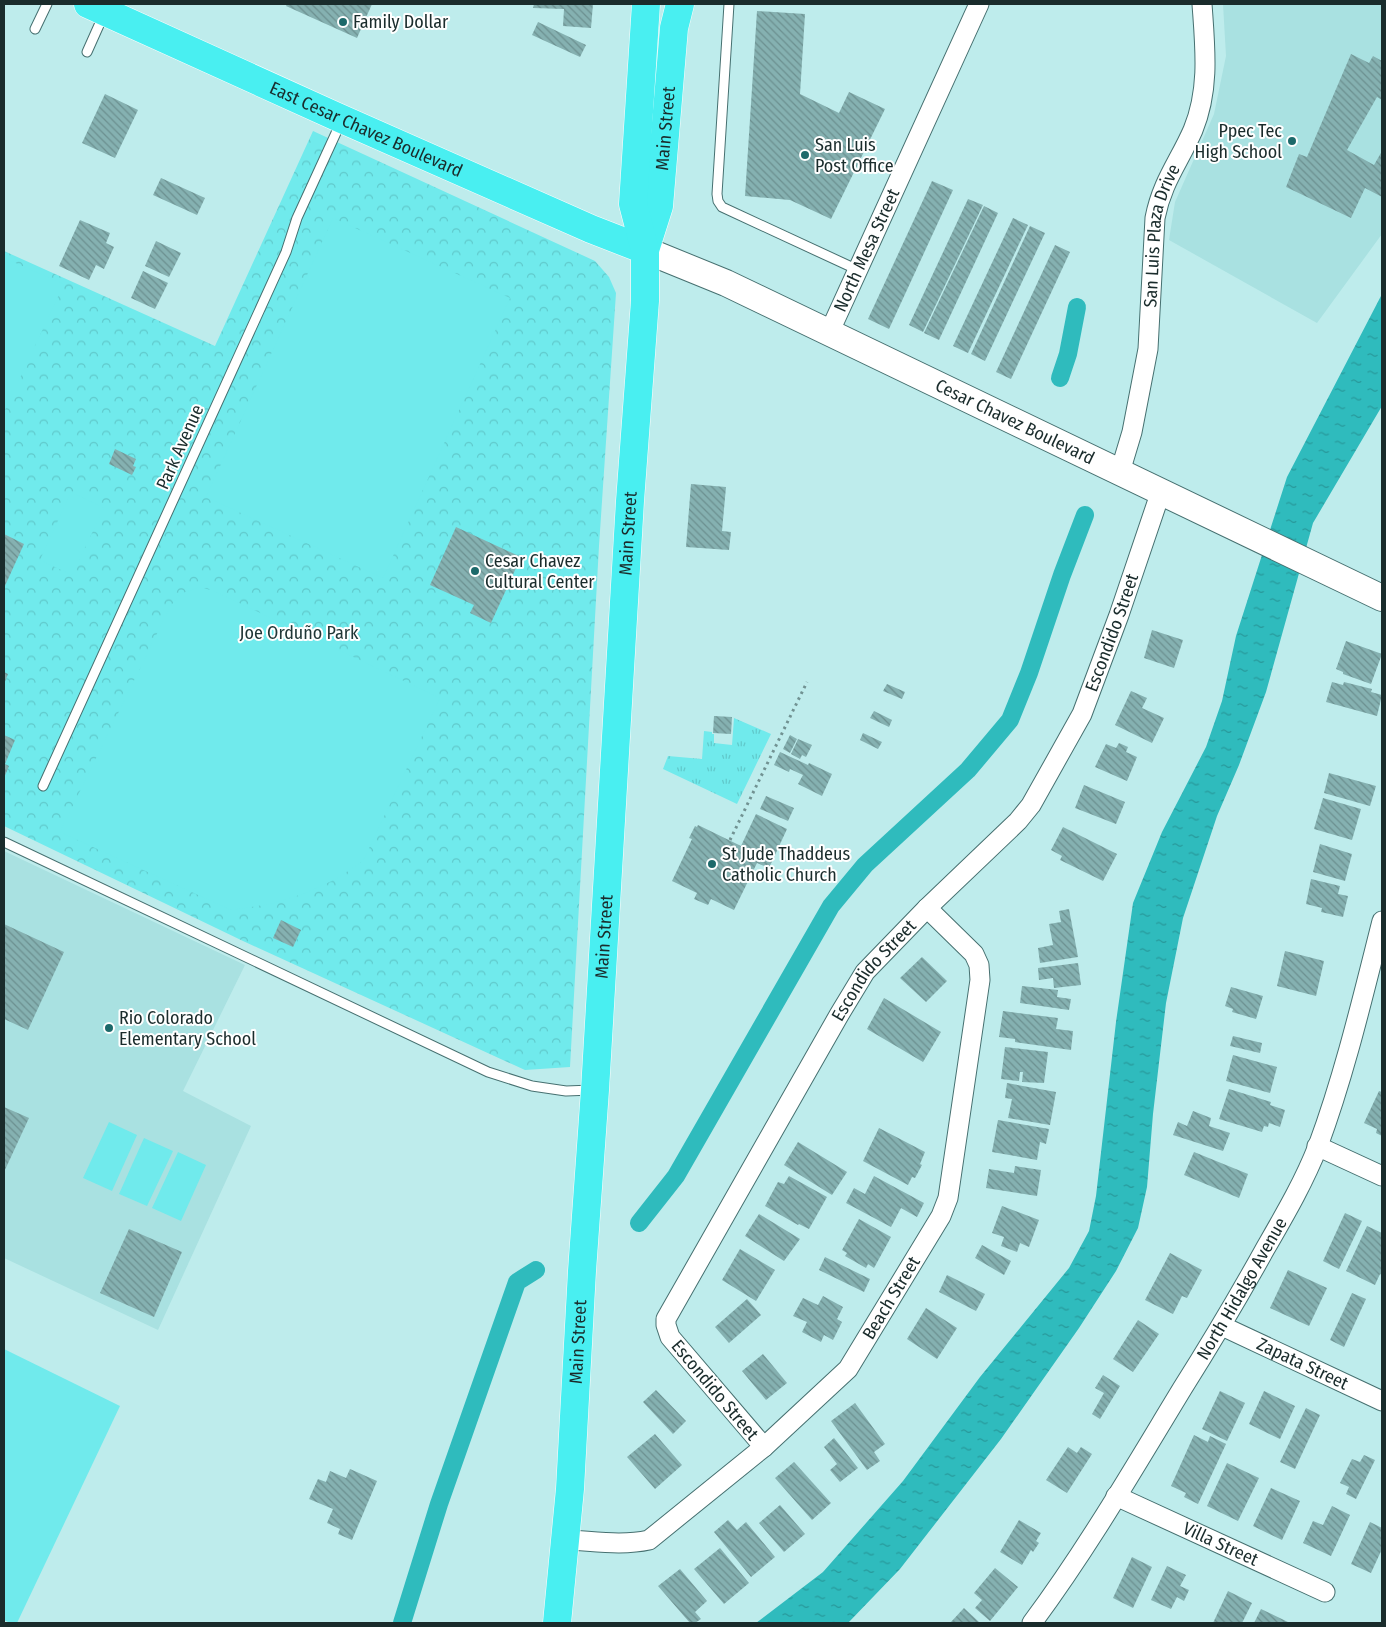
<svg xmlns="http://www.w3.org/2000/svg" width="1386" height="1627" viewBox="0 0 1386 1627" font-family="'Fira Sans Condensed',sans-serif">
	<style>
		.built { fill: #a9e1e1 }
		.grass { fill: url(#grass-tufts) }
		.forest { fill: url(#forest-crowns) }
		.pitch { fill: #70eaec }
		.water { fill: url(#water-ripples) }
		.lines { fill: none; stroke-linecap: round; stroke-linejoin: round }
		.canal { stroke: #2fbbbd; stroke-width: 18 }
		.building { fill: url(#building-back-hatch) }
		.lane-casing { stroke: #467070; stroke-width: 11 }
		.street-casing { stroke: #467070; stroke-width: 21 }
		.secondary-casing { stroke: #467070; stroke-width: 28 }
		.highway-casing { stroke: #fff; stroke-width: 29 }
		.path { stroke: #719292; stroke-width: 3; stroke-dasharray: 2.5 4; stroke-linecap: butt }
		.lane { stroke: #fff; stroke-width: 9 }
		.street { stroke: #fff; stroke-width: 19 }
		.secondary { stroke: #fff; stroke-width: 26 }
		.highway { stroke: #49eff1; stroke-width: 28 }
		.poi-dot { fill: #1c696a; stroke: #fff; stroke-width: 2 }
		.labels { text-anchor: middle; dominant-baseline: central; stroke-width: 4; stroke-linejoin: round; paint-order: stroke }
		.poi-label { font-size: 18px; fill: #1a2c2c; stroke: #fff; text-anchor: start }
		.street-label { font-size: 18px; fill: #1a2c2c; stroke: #fff }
		.park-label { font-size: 18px; fill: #203737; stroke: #fff }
	</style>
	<defs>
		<pattern id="grass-tufts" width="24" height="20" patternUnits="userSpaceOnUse" patternTransform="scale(1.25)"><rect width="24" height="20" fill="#70eaec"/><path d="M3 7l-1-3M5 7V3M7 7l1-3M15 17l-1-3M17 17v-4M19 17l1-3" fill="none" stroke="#60c9cb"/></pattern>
		<pattern id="forest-crowns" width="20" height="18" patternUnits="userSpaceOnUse" patternTransform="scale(1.25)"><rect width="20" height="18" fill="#70eaec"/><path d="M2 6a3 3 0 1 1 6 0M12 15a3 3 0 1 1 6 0" fill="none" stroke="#60c9cb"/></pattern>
		<pattern id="water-ripples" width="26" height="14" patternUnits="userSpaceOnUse" patternTransform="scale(1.25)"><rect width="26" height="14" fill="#2fbbbd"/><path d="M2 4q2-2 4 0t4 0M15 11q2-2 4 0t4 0" fill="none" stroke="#27989a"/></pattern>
		<pattern id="building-back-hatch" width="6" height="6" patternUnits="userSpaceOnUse" patternTransform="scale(1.25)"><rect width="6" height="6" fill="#85b1b1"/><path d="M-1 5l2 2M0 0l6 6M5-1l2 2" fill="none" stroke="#6c9090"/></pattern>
	</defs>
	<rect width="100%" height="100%" fill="#beecec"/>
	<g class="built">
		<polygon points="1223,4 1382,4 1382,234 1317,323 1169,240 1175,202 1214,114 1226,56"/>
		<polygon points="4,851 245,965 183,1091 251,1126 158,1330 4,1258"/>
	</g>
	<polygon class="grass" points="734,718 771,734 737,804 663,769 668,756 702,759 704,731 712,732 712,734 714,734 714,743 732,745"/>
	<polygon class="forest" points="313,131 595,261 609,277 616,293 599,546 570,1067 525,1070 243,941 4,826 4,251 215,346"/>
	<g class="pitch">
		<polygon points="333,218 510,298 383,578 206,497"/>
		<polygon points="4,258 64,284 4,412"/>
		<polygon points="71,492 104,508 72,575 40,560"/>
		<polygon points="200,587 214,591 440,698 363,861 336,879 303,894 270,904 231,910 60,832 170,607 180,594"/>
		<polygon points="109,1122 137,1135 112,1191 83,1178"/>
		<polygon points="144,1138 173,1151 147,1206 119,1194"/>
		<polygon points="178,1152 206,1165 181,1221 152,1208"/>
		<polygon points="4,1349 120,1406 17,1623 10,1623 4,1620"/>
	</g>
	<polygon class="water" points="1382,294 1382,406 1313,523 1266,692 1239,765 1217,816 1183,918 1166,1003 1153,1114 1147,1187 1138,1228 1116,1271 1079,1328 1001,1439 900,1569 848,1623 756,1623 823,1572 903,1481 980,1377 1069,1268 1089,1231 1096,1196 1116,1022 1133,903 1162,832 1206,747 1222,701 1236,636 1287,477"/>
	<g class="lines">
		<g class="canal">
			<polyline points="1060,378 1068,354 1077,307"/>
			<polyline points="639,1223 676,1176 831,906 865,865 968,770 1010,720 1029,673 1062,575 1085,515"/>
			<polyline points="402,1623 439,1504 517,1282 536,1270"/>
		</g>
	</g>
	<g class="building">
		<polygon points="287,4 372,4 357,38 286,6"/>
		<polygon points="534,4 593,4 591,28 563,26 564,9 533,8"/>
		<polygon points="757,11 805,14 800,94 839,113 849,92 885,109 831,219 790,200 745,196"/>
		<polygon points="538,22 586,45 580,57 532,35"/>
		<polygon points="1351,54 1369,63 1373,56 1382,61 1382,100 1377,97 1347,150 1374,165 1382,151 1382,197 1365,188 1351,218 1286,187 1299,154 1307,157"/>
		<polygon points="105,94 138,110 115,158 82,143"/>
		<polygon points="161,178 205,198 197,215 153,195"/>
		<polygon points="932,181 953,190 889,329 868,319"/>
		<polygon points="968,199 983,205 923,332 909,325"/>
		<polygon points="984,206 998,213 939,340 924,333"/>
		<polygon points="1013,218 1028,225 968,353 953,346"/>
		<polygon points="80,220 110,233 106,243 114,247 104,269 96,265 89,280 59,266"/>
		<polygon points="1030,226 1045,233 985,361 971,354"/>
		<polygon points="156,241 181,253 169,277 145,266"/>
		<polygon points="1055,245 1070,252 1011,379 996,372"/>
		<polygon points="143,271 168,283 155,309 131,298"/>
		<polygon points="115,449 136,459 133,466 136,467 132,475 109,464"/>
		<polygon points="691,484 726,487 722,531 731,532 729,550 686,547"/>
		<polygon points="456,527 521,557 491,623 470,613 474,605 430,585"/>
		<polygon points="4,534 24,544 4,588"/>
		<polygon points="1152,630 1183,640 1174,668 1144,658"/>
		<polygon points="1346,641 1382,654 1371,684 1343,674 1343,672 1336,669"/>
		<polygon points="4,672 8,674 4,684"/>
		<polygon points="1332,682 1343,685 1344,682 1372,689 1371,692 1382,695 1377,716 1326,702"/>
		<polygon points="887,684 905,692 902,699 883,691"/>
		<polygon points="1131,691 1147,698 1142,708 1164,718 1152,743 1115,725"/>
		<polygon points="874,711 892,720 889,727 870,718"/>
		<polygon points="714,716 732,717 731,734 713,733"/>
		<polygon points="863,733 882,742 878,749 860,740"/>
		<polygon points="4,735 15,740 5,764 9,766 4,778"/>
		<polygon points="790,735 797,739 790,753 783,749"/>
		<polygon points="798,739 812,745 806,757 802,755 800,759 791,754"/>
		<polygon points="1119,743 1128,747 1126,752 1137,757 1127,781 1095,767 1106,744 1116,748"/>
		<polygon points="780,752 808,765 809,763 832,774 822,796 798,784 803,775 790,769 789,772 774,765"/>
		<polygon points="1329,773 1376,786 1370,806 1324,793"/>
		<polygon points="1084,785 1125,802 1116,824 1075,808"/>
		<polygon points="766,796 794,808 788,821 760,809"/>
		<polygon points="1323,798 1361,809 1352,840 1314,829"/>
		<polygon points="756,814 787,829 769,868 757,863 734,910 711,899 708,905 694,899 697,893 672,881 692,839 689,838 695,826 697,827 698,825 741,846"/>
		<polygon points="1063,827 1117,854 1103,881 1060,860 1062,856 1051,850"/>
		<polygon points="1320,844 1352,854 1345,881 1313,872"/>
		<polygon points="1311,879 1340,886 1338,894 1348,896 1343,917 1321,912 1322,908 1306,904"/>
		<polygon points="1069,909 1078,957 1040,963 1038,948 1053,945 1049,924 1061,922 1059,911"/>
		<polygon points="281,920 301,930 293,947 273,938"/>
		<polygon points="4,924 64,952 28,1030 4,1019"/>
		<polygon points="1285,951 1324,961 1316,996 1277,986"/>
		<polygon points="922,957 947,981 926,1002 900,978"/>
		<polygon points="1078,963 1081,985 1054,988 1053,978 1039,980 1038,968"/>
		<polygon points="1022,986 1058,990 1057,997 1071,999 1069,1010 1020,1003"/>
		<polygon points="1231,987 1263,996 1256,1019 1232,1012 1233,1009 1225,1006"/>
		<polygon points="884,998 941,1032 923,1062 867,1029"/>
		<polygon points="1003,1011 1058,1018 1056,1029 1073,1031 1071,1050 1015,1042 1015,1039 999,1037"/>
		<polygon points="1233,1036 1262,1043 1260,1053 1230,1046"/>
		<polygon points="1005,1047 1048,1052 1044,1083 1022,1082 1023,1072 1020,1072 1019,1081 1001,1079"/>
		<polygon points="1233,1055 1277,1067 1270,1093 1226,1081"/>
		<polygon points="1007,1083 1056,1092 1050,1125 1008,1118 1012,1099 1005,1098"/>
		<polygon points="1229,1089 1271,1102 1270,1105 1285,1110 1280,1127 1269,1123 1268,1127 1264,1126 1262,1132 1219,1119"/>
		<polygon points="1379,1091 1382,1092 1382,1136 1376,1133 1377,1129 1364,1123"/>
		<polygon points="4,1107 29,1118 4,1172"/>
		<polygon points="1193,1111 1211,1118 1209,1126 1230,1133 1223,1151 1173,1135 1178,1122 1187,1126"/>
		<polygon points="998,1120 1049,1129 1046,1144 1040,1142 1037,1160 992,1152"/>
		<polygon points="879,1128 925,1152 920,1164 922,1165 915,1178 912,1177 908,1185 863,1161"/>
		<polygon points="798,1142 847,1172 832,1195 784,1165"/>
		<polygon points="1194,1152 1248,1174 1239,1198 1184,1175"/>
		<polygon points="1015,1166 1041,1170 1037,1196 986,1188 989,1169 1014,1173"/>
		<polygon points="789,1176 827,1197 809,1229 799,1224 798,1225 765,1206 778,1182 784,1184"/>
		<polygon points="874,1176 924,1203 917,1217 901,1208 891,1227 846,1203 854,1188 865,1194"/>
		<polygon points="1002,1206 1039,1220 1029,1247 1020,1243 1017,1252 1001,1246 1004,1237 992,1233"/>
		<polygon points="1345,1213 1362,1221 1339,1269 1323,1261"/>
		<polygon points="759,1214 800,1239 784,1261 745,1236"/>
		<polygon points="859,1219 891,1237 874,1268 868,1264 866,1268 845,1256 847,1253 842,1250"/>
		<polygon points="1367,1226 1382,1233 1382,1275 1380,1274 1375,1285 1346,1271"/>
		<polygon points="129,1229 182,1252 154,1317 100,1293"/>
		<polygon points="982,1245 1011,1261 1004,1275 975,1258"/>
		<polygon points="740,1249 775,1270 756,1301 722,1280"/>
		<polygon points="1170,1253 1202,1270 1187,1298 1182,1296 1173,1314 1145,1300"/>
		<polygon points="825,1257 870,1279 864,1292 819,1270"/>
		<polygon points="1288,1270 1327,1288 1309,1326 1270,1308"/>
		<polygon points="947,1275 985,1294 976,1311 939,1292"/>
		<polygon points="1352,1293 1366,1299 1344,1347 1330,1340"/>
		<polygon points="823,1296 843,1307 837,1319 842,1322 833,1340 824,1335 821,1342 802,1332 807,1322 793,1316 803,1298 818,1305"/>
		<polygon points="747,1299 761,1315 729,1343 715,1327"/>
		<polygon points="926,1308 957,1328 937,1359 907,1339"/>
		<polygon points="1138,1320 1159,1334 1133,1372 1113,1359"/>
		<polygon points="763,1354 787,1383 766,1400 742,1371"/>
		<polygon points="1103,1375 1120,1386 1100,1419 1092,1414 1104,1393 1095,1388"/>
		<polygon points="656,1390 686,1421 673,1434 643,1402"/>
		<polygon points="1220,1391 1245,1403 1227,1441 1202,1429"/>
		<polygon points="1264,1391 1295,1406 1280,1439 1249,1424"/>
		<polygon points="855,1403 885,1444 874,1452 880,1461 867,1470 831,1421"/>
		<polygon points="1306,1408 1320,1415 1295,1469 1280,1462"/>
		<polygon points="655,1434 682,1465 655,1489 627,1457"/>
		<polygon points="1194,1435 1208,1442 1210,1436 1226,1444 1198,1504 1184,1497 1186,1493 1171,1486"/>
		<polygon points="834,1438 858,1468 840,1482 830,1470 837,1464 824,1447"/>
		<polygon points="1068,1447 1077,1453 1081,1447 1092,1454 1067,1493 1046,1480"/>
		<polygon points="1364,1455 1375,1460 1356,1499 1346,1494 1349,1487 1340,1483 1352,1459 1360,1462"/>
		<polygon points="794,1462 831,1503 812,1520 775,1478"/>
		<polygon points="1227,1463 1259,1478 1238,1521 1207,1506"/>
		<polygon points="350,1469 377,1481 352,1540 338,1534 340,1529 327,1523 333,1509 309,1499 318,1479 326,1482 330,1471 346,1478"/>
		<polygon points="1271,1488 1300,1501 1282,1540 1253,1526"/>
		<polygon points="780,1505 805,1534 784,1552 759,1523"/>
		<polygon points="1332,1506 1350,1515 1331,1556 1303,1543 1313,1521 1323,1525"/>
		<polygon points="728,1520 737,1530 746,1522 775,1557 751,1577 714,1532"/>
		<polygon points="1019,1520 1041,1533 1036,1541 1039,1543 1033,1552 1031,1550 1022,1565 1000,1552"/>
		<polygon points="1370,1522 1382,1528 1382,1549 1371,1573 1351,1564"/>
		<polygon points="720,1548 749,1583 724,1604 694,1569"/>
		<polygon points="1132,1557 1152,1567 1133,1608 1113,1598"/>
		<polygon points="1167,1566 1186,1575 1180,1586 1189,1590 1184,1601 1177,1597 1171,1609 1151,1600"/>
		<polygon points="995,1568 1018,1587 990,1621 975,1608 982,1600 974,1593"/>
		<polygon points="680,1569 707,1601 695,1612 701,1619 695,1623 690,1623 658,1586"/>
		<polygon points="1228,1591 1252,1603 1242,1623 1213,1623"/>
		<polygon points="964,1608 980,1623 950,1623"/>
		<polygon points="1261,1609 1290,1623 1254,1623"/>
	</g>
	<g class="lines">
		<defs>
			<g id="lane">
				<polyline points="729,4 717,194 718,201 722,207 858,270"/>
				<polyline points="35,29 47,4"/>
				<polyline points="87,52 104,14"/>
				<polyline points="43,786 286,252 297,218 341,122"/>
				<polyline points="4,842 488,1072 532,1086 566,1091 592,1090"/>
			</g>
			<g id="street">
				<path id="s1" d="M829 333 979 4"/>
				<path id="s2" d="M1120 472 1132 432 1148 349 1155 218C1162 182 1179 162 1193 130 1210 89 1205 47 1202 4"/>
				<polyline points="1317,1146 1382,1176"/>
				<path id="s3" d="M1222 1326 1382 1401"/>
				<path id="s4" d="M764 1447 670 1337 666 1325V1319L839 1015 865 972 927 908 1018 821 1031 805 1082 714 1119 615 1161 491"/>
				<path id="s5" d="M1116 1496 1325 1592"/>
				<path id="s6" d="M566 1540C593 1541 622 1546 649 1540L764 1447 848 1369 941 1216 948 1198 980 980 979 965 974 954 927 908"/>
				<path id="s7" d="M1032 1623C1087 1549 1134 1468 1182 1389 1211 1343 1239 1296 1265 1249 1284 1216 1304 1182 1318 1146 1345 1073 1363 996 1382 921"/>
			</g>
			<g id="secondary">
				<path id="s8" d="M645 250 726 283 1382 598"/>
			</g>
			<g id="highway">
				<path id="s9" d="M88 4 335 116 591 229 645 250"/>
				<path id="s10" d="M645 250 659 206 674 28 680 4"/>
				<path id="s11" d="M557 1623 570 1489 582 1271 595 1090 630 501 645 301V250L633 204 646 4"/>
			</g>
		</defs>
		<use href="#lane" class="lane-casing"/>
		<use href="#street" class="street-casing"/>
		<use href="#secondary" class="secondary-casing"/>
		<use href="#highway" class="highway-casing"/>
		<polyline class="path" points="730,840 807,682"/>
		<use href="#lane" class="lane"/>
		<use href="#street" class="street"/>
		<use href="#secondary" class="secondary"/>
		<use href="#highway" class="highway"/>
	</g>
	<g class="poi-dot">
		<circle cx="343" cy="22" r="5"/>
		<circle cx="1292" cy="141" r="5"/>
		<circle cx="805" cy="155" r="5"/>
		<circle cx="475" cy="571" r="5"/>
		<circle cx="712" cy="864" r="5"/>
		<circle cx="109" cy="1028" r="5"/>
	</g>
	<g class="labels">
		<g class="poi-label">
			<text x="353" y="22">Family Dollar</text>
			<text x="1282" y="131" text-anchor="end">Ppec Tec<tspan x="1282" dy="21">High School</tspan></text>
			<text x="815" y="145">San Luis<tspan x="815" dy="21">Post Office</tspan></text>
			<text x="485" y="561">Cesar Chavez<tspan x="485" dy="21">Cultural Center</tspan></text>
			<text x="722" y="854">St Jude Thaddeus<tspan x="722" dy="21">Catholic Church</tspan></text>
			<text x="119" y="1018">Rio Colorado<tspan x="119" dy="21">Elementary School</tspan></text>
		</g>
		<g class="street-label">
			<text stroke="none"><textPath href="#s10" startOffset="124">Main Street</textPath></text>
			<text stroke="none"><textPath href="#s9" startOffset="305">East Cesar Chavez Boulevard</textPath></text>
			<text stroke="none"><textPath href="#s2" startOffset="241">San Luis Plaza Drive</textPath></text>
			<text stroke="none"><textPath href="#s1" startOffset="91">North Mesa Street</textPath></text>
			<text stroke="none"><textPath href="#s8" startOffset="408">Cesar Chavez Boulevard</textPath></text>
			<text transform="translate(180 447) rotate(-66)">Park Avenue</text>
			<text stroke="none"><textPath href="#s11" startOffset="1092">Main Street</textPath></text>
			<text stroke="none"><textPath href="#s4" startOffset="990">Escondido Street</textPath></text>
			<text stroke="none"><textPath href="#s11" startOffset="688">Main Street</textPath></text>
			<text stroke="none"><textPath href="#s4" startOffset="570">Escondido Street</textPath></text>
			<text stroke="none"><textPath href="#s7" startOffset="395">North Hidalgo Avenue</textPath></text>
			<text stroke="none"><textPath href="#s6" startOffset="429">Beach Street</textPath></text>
			<text stroke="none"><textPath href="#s11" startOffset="282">Main Street</textPath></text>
			<text stroke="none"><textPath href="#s3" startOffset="89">Zapata Street</textPath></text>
			<text transform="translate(715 1390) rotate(50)">Escondido Street</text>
			<text stroke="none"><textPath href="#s5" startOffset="115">Villa Street</textPath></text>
		</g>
		<g class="park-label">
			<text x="299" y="633">Joe Orduño Park</text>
		</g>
	</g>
	<rect width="1386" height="1627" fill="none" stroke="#1a2c2c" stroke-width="10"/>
</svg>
